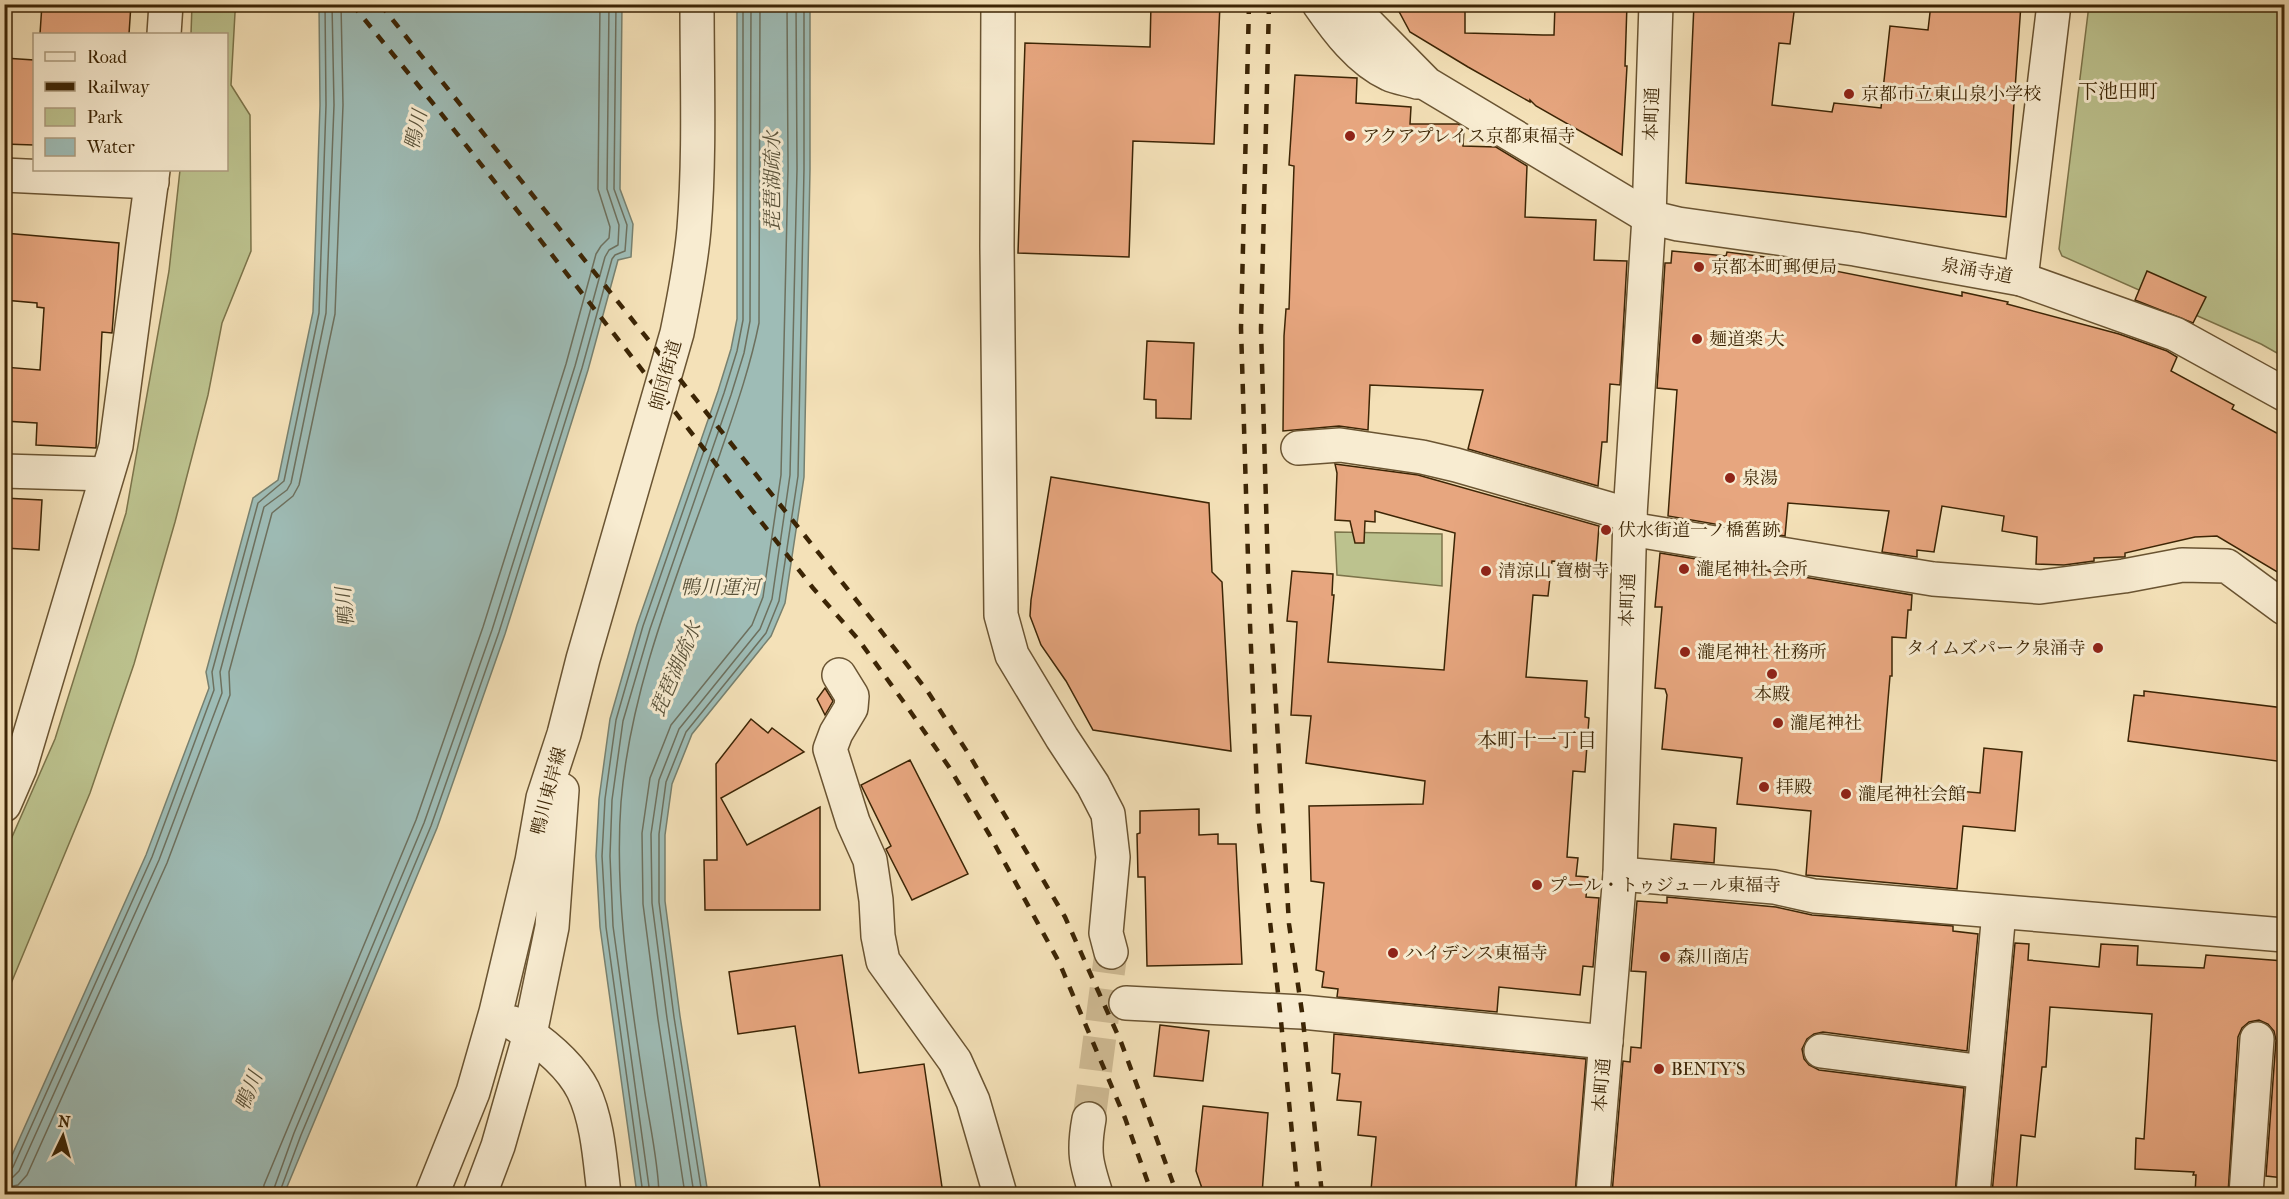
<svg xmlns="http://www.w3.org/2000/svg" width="2289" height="1199" viewBox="0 0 2289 1199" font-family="'IM FELL French Canon','Noto Serif JP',serif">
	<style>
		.green { fill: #bcc28e; stroke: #7c744a; stroke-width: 1.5 }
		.water { fill: #9ebcb6; stroke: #77806f; stroke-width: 1.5 }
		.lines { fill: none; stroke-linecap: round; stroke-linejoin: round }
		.shore { stroke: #6d705e; stroke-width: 1.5 }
		.building { fill: #e7a67f; stroke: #3c2505; stroke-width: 1.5 }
		.minor-tunnel { stroke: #cfbb94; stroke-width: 33; stroke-dasharray: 33 16; stroke-linecap: butt }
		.minor-casing { stroke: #6a5432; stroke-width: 36 }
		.minor { stroke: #f8ecd1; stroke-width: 33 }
		.rail { stroke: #3c2505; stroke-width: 4.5; stroke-dasharray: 10 10; stroke-linecap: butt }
		.poi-dot { fill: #8f2418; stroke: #f8ecd1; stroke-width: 2 }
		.labels { text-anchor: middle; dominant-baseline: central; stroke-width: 6; stroke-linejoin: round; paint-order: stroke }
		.poi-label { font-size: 18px; fill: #3c2505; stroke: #f8ecd1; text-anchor: start }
		.street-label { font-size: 18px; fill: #3c2505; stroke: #f8ecd1 }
		.neighbourhood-label { font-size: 20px; fill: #3c2505; stroke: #f8ecd1 }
		.water-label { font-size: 20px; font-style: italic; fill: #59523a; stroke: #f8ecd1 }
	</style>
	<rect width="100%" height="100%" fill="#f4e1b8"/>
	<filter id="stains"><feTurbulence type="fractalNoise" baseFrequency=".00333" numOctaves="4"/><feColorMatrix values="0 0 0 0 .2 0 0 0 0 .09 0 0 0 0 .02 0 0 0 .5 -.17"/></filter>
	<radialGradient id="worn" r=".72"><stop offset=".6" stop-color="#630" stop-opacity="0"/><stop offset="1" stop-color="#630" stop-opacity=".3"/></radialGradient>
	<g class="green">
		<polygon points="192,5 239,5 235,13 231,85 250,115 251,251 222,323 208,395 175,522 134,664 90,793 5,998 5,853 55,739 126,513 169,271 180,170 226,170 226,34 191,34"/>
		<polygon points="2089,5 2284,5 2284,357 2261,344 2062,256 2059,249"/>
		<polygon points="1335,532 1442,534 1442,586 1337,575"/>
	</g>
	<g class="water">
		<polygon points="319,5 622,5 620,189 633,224 631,257 618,260 588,370 505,634 437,828 284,1194 5,1194 5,1171 146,855 209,688 206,672 253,498 278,480 313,312 320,105"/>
		<polygon points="737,5 810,5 810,169 804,477 785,603 771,636 692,734 672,784 665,835 665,901 680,1016 708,1194 637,1194 600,927 596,856 599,799 610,719 637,625 718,391 731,349 737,319"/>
	</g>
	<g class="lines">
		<g class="shore">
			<polyline points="4,1171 10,1170 13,1167 152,857 214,690 212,672 258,503 284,481 319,313 326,105 325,4"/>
			<polyline points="4,1179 13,1177 19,1171 159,860 222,693 220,672 264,507 287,490 291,483 326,313 334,105 332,4"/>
			<polyline points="4,1188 18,1185 27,1175 167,863 230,695 229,672 272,513 293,496 299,485 335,314 343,105 341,4"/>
			<polyline points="263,1194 264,1185 416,820 483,627 566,364 596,254 601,246 609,238 610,227 598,189 600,4"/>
			<polyline points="272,1194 294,1133 424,823 492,630 575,366 605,257 609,250 618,245 619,225 607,189 609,4"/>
			<polyline points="279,1194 301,1135 431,826 499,632 582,368 612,259 615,255 625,251 627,225 614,189 616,4"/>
			<polyline points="643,1194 606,927 602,856 605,799 616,720 643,626 724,393 737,351 743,320 743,4"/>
			<polyline points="650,1194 613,926 610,856 612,800 623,721 650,629 731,395 744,353 750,321 751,4"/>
			<path d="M659 1194C658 1159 649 1122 644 1087 630 993 614 897 621 802 631 682 681 567 720 454 735 410 750 368 759 323L760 4"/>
			<polyline points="685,1194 658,1019 643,904 642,833 650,778 671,725 752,625 763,597 781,475 788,169 787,4"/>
			<polyline points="694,1194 667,1018 652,903 651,834 659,780 679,729 760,629 772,599 790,475 797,169 796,4"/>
			<polyline points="702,1194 674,1017 659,902 659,834 666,782 686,732 766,633 779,601 798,476 804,169 804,4"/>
		</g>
	</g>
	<g class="building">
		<polygon points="42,4 131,4 129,34 40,34"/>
		<polygon points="1151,4 1220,4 1214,144 1133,141 1129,257 1018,253 1025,43 1150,47"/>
		<polygon points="1395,4 1465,4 1465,33 1543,35 1554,35 1555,4 1627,4 1625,66 1627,66 1622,155 1536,106 1530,100 1530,102 1468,67 1410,32"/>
		<polygon points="1694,4 1795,4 1790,44 1779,43 1772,105 1832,112 1834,103 1881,108 1890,26 1928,30 1931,4 2021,4 2006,217 1686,183"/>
		<polygon points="4,58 34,60 34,145 4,144"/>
		<polygon points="1295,75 1357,78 1356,103 1411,107 1410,124 1458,124 1464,128 1463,146 1496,147 1527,166 1525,217 1596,220 1594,260 1627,261 1620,385 1610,384 1607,442 1602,442 1598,486 1468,449 1483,390 1370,385 1368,430 1339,426 1283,431 1284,336 1286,309 1289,309 1294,166 1289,165"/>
		<polygon points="4,233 119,243 112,333 102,332 96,448 36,445 37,423 4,421 4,367 40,370 44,308 37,307 37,303 4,300"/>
		<polygon points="1672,251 1726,256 1727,252 1773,258 1773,260 1825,267 1825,269 1962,296 1962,292 2008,302 2007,304 2119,334 2167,351 2177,357 2171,371 2234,405 2232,409 2284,437 2284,576 2217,536 2195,537 2125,553 2125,557 2121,557 2094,558 2094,561 2064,565 2036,564 2037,537 2002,531 2004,516 1942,506 1934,552 1917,550 1917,557 1882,552 1889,511 1788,503 1785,536 1668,516 1677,390 1657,388 1665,263 1671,263"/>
		<polygon points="2147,271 2206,297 2193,323 2135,300"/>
		<polygon points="1147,341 1194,343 1191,419 1156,418 1156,400 1144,399"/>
		<polygon points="1335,464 1418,475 1599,526 1596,564 1552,561 1548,596 1533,595 1526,677 1587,681 1585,717 1589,718 1585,772 1573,771 1567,857 1578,858 1576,876 1588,877 1586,897 1599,898 1593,967 1583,966 1580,995 1499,987 1497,1012 1337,997 1338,989 1322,987 1324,972 1316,970 1324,883 1311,881 1309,806 1423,804 1425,781 1306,763 1311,716 1291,715 1297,622 1287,621 1292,571 1333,574 1332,595 1334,595 1328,662 1444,670 1455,533 1375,511 1375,522 1365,521 1364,543 1355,543 1350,521 1335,520 1337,473"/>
		<polygon points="1051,477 1209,503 1212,572 1222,582 1231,751 1093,730 1066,681 1041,645 1030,616 1031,600"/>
		<polygon points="4,498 42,500 39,550 4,548"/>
		<polygon points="1660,553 1912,595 1911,610 1908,610 1906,638 1892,637 1892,676 1890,676 1881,784 1980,793 1984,748 2022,752 2015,831 1963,826 1957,889 1806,875 1811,811 1737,804 1742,758 1662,749 1667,695 1665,689 1655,688 1662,607 1655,607"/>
		<polygon points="825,688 833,701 825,715 817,699"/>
		<polygon points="2144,691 2284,708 2284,762 2128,741 2134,695 2144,696"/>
		<polygon points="751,719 768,733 772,728 804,752 721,798 747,845 820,807 820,910 705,910 704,860 717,860 716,764"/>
		<polygon points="910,760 968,874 912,900 886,849 891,846 861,785"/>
		<polygon points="1199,809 1199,835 1218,834 1218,844 1236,844 1242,964 1147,966 1145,877 1138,877 1137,834 1140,833 1140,811"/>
		<polygon points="1674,824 1716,828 1714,863 1671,859"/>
		<polygon points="1667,897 1776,907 1812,915 1953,926 1953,931 1978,934 1967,1051 1823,1032 1814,1034 1807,1039 1802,1049 1804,1059 1809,1065 1819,1070 1964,1088 1955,1194 1612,1194 1623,1061 1630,1062 1631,1047 1641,1048 1646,972 1631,971 1637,901 1667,903"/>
		<polygon points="2015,943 2029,944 2028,960 2099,967 2101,944 2138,946 2137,965 2204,968 2206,955 2284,961 2284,1178 2266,1176 2276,1040 2274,1031 2268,1024 2259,1020 2249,1022 2242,1028 2238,1037 2228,1194 2195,1194 2196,1175 2193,1175 2194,1172 2135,1169 2136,1138 2144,1139 2152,1014 2050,1007 2046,1067 2042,1067 2035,1137 2021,1135 2016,1194 1992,1194"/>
		<polygon points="842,955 859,1073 924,1064 943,1194 821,1194 795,1026 738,1034 729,972"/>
		<polygon points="1160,1025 1209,1031 1203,1081 1154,1076"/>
		<polygon points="1334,1034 1586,1059 1575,1194 1410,1194 1371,1190 1376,1137 1358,1135 1361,1102 1337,1100 1340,1074 1332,1073"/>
		<polygon points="1203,1106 1268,1113 1262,1194 1204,1194 1196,1171"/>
	</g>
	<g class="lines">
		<polyline class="minor-tunnel" points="1089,1119 1111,952"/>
		<defs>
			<g id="minor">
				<polyline points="998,4 997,246 1001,615 1012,655 1062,738 1093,785 1108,814 1113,857 1106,933 1111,952"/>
				<path d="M1319 4C1337 30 1360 61 1389 74 1397 78 1408 79 1417 82"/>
				<polyline points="1351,4 1355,11 1427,84 1649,217 1678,224 1855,249 2021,279 2175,334 2284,394"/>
				<polyline points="164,34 166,4"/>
				<polyline points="4,175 152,182"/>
				<polyline points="2021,279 2054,4"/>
				<polyline points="1298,448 1340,445 1422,457 1456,465 1630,515"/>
				<polyline points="4,471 107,474"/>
				<polyline points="1630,529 1933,579 2040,587 2124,576 2182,565 2227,566 2284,608"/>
				<polyline points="839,675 852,696 851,708 836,733 830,749 853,822 870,860 876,900 878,936 883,961 955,1061 973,1101 1000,1194"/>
				<polyline points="4,805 20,768 116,446 153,170"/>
				<polyline points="1620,874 1774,887 1814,896 2284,935"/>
				<polyline points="1126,1003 1302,1012 1606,1042"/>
				<path d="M513 1023C538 1039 569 1062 583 1090 598 1121 600 1161 604 1194"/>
				<polyline points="1821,1051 1984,1072"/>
				<path d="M1089 1119C1083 1152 1086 1163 1096 1194"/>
				<path d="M432 1194 473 1092 496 1012 532 861 543 798 564 734 583 659 677 333C684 299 691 264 694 229 700 155 697 79 697 4"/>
				<polyline points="480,1194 498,1146 530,1034 552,927 562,790"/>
				<polyline points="1593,1194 1620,874 1630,515 1649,217 1656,4"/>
				<polyline points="1973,1194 1999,912"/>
				<polyline points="2246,1194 2257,1039"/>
			</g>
		</defs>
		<use href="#minor" class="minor-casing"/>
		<use href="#minor" class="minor"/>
		<g class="rail">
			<polyline points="352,4 440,112 813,588 858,639 903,701 949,767 989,834 1059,962 1125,1118 1152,1194"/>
			<polyline points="380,4 881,631 928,692 968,753 1065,917 1121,1042 1177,1194"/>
			<polyline points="1249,4 1241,328 1250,624 1258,814 1280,1011 1298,1194"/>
			<polyline points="1269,4 1261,329 1268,571 1289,924 1302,1012 1322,1194"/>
		</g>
	</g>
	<g class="poi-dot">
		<circle cx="1849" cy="94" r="6"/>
		<circle cx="1350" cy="136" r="6"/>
		<circle cx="1699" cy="267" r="6"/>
		<circle cx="1697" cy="339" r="6"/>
		<circle cx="1730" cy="478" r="6"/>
		<circle cx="1606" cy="530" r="6"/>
		<circle cx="1684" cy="569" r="6"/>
		<circle cx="1486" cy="571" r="6"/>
		<circle cx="2098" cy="648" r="6"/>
		<circle cx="1685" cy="652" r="6"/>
		<circle cx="1772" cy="674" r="6"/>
		<circle cx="1778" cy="723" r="6"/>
		<circle cx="1764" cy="787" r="6"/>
		<circle cx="1846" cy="794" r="6"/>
		<circle cx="1537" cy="885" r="6"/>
		<circle cx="1393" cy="953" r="6"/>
		<circle cx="1665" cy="957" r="6"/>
		<circle cx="1659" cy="1069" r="6"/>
	</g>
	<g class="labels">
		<g class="poi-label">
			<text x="1861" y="94">京都市立東山泉小学校</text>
			<text x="1362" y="136">アクアプレイス京都東福寺</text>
			<text x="1711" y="267">京都本町郵便局</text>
			<text x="1709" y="339">麺道楽 大</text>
			<text x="1742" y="478">泉湯</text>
			<text x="1618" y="530">伏水街道一ノ橋舊跡</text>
			<text x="1696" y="569">瀧尾神社 会所</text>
			<text x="1498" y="571">清涼山 寶樹寺</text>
			<text x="2086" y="648" text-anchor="end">タイムズパーク泉涌寺</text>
			<text x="1697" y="652">瀧尾神社 社務所</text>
			<text x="1772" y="694" text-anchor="middle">本殿</text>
			<text x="1790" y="723">瀧尾神社</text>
			<text x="1776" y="787">拝殿</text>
			<text x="1858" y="794">瀧尾神社会館</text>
			<text x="1549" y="885">プール・トゥジュ－ル東福寺</text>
			<text x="1405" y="953">ハイデンス東福寺</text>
			<text x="1677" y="957">森川商店</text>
			<text x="1671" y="1069">BENTY'S</text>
		</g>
		<g class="street-label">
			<text transform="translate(1652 114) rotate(-88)">本町通</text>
			<text transform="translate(1977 271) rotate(10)">泉涌寺道</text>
			<text transform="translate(666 375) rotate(-74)">師団街道</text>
			<text transform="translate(1628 600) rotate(-88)">本町通</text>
			<text transform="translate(549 791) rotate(-75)">鴨川東岸線</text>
			<text transform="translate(1602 1085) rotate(-85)">本町通</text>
		</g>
		<g class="neighbourhood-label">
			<text x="2118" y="91">下池田町</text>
			<text x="1537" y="740">本町十一丁目</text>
		</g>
		<g class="water-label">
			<text transform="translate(416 130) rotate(-77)">鴨川</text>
			<text transform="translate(772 181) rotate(-90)">琵琶湖疏水</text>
			<text x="720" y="587">鴨川運河</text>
			<text transform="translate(345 607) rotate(-95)">鴨川</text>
			<text transform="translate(676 669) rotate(-67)">琵琶湖疏水</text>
			<text transform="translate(249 1091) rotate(-68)">鴨川</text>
		</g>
	</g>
	<rect width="2289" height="1199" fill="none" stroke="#f4e1b8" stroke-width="24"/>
	<rect x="6" y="6" width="2277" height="1187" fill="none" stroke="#3c2505" stroke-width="3"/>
	<rect x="12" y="12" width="2265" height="1175" fill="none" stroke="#3c2505" stroke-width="1.5"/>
	<rect x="33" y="33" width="195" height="138" fill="#f8ecd1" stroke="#ad9c7f" stroke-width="1.5"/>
	<rect x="45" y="52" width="30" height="9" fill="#f8ecd1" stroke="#ad9c7f" stroke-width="1.5"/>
	<text x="87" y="63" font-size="18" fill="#3c2505">Road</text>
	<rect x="45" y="82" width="30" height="9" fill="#3c2505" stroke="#ad9c7f" stroke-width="1.5"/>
	<text x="87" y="93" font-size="18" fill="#3c2505">Railway</text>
	<rect x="45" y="108" width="30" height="18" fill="#bcc28e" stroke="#ad9c7f" stroke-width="1.5"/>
	<text x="87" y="123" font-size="18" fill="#3c2505">Park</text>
	<rect x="45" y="138" width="30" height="18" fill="#9ebcb6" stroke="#ad9c7f" stroke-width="1.5"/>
	<text x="87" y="153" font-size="18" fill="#3c2505">Water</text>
	<g transform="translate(63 1136) rotate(5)" stroke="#f8ecd1" stroke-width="4.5" paint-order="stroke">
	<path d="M0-4.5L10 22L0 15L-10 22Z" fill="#3c2505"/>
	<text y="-9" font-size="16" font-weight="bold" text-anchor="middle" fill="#3c2505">N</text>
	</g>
	<rect width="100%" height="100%" filter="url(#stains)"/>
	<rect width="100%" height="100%" fill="url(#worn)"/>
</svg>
